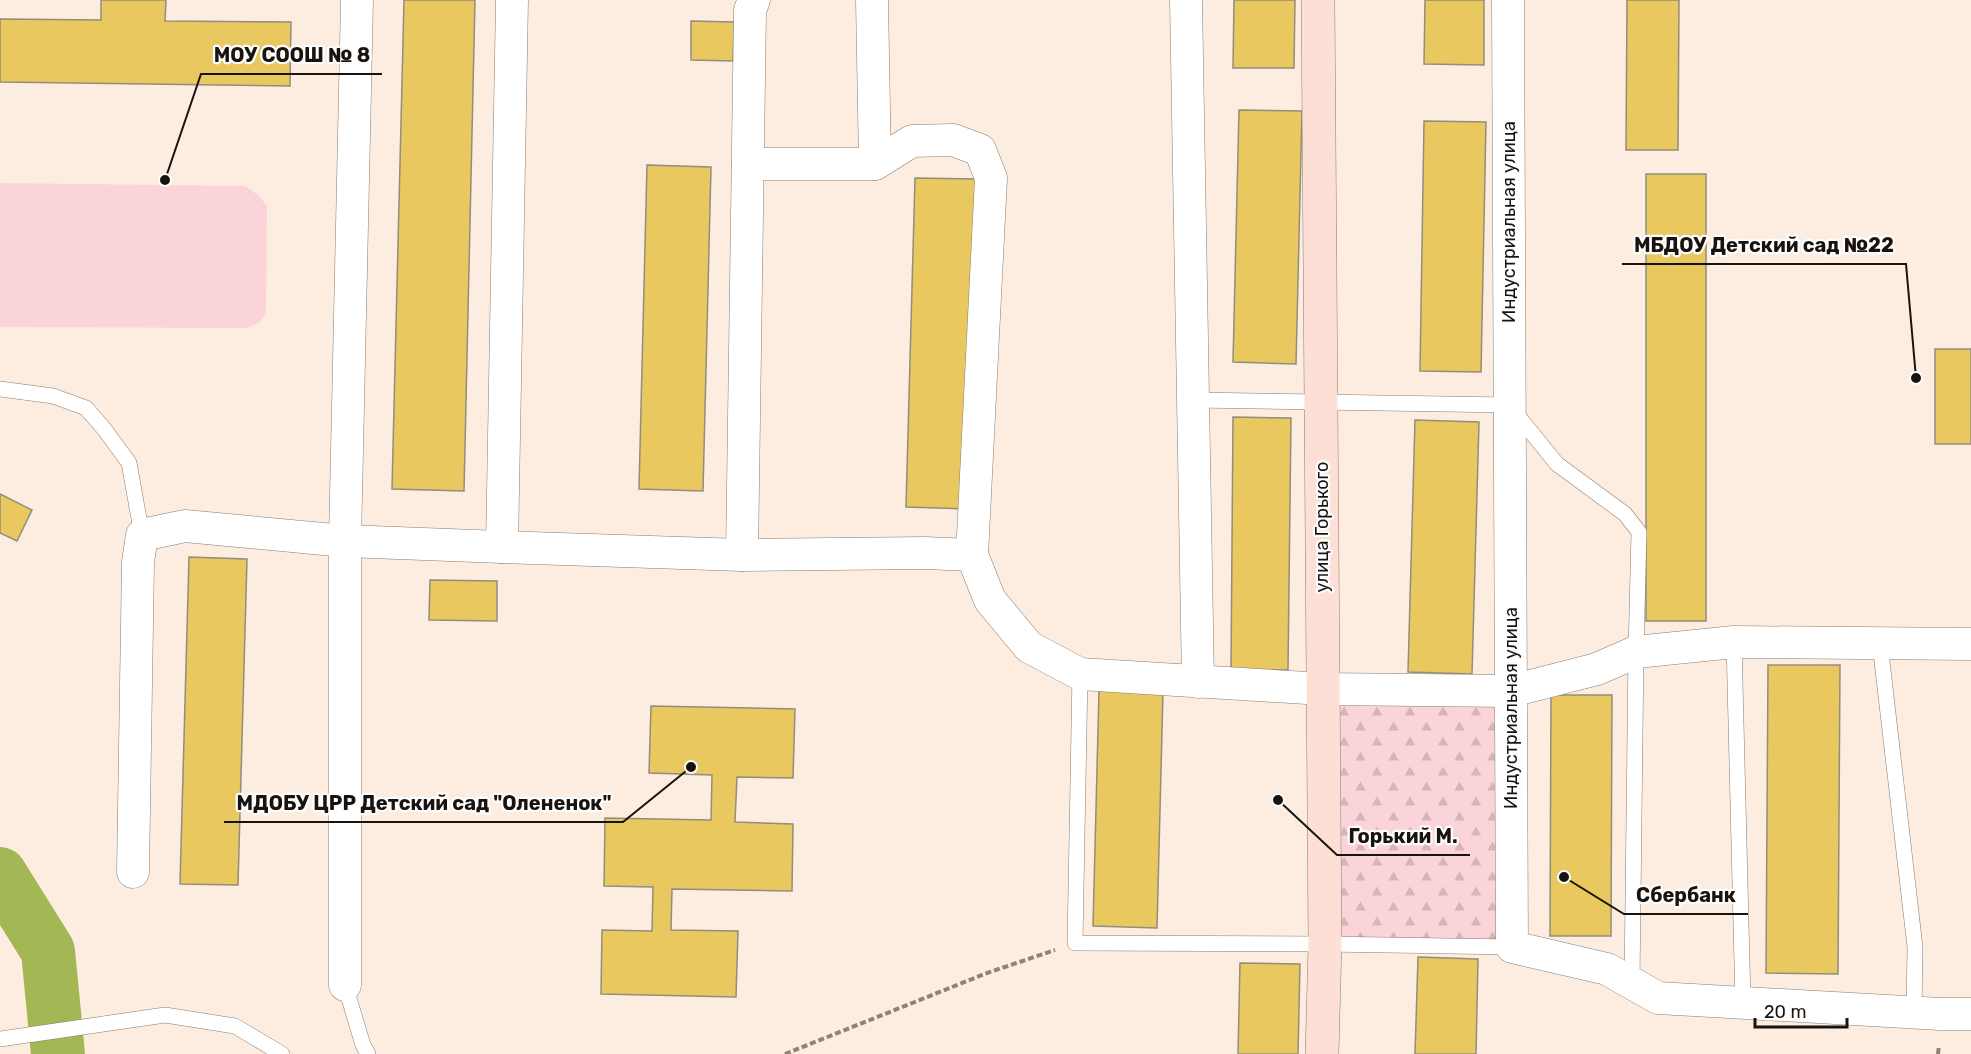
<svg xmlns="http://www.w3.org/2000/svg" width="1971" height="1054" viewBox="0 0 1971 1054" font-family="Rubik,sans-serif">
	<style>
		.forest { fill: url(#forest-firs) }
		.park { fill: #fad4d9 }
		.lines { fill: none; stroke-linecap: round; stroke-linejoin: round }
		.river { stroke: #a3b855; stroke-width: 54 }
		.building { fill: #e9c860; stroke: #928d7d; stroke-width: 1.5 }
		.lane-casing { stroke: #897c71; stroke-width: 16 }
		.street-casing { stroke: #897c71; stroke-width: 33 }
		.secondary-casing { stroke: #897c71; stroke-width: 34 }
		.path { stroke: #8d837a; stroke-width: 4; stroke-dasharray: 6 3; stroke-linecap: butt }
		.lane { stroke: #fff; stroke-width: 15 }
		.street { stroke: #fff; stroke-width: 32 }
		.secondary { stroke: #fddfd6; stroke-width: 33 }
		.labels { text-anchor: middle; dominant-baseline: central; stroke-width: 4.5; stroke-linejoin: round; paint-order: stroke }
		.street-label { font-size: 18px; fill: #18130f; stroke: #fdfdfd }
		.leader { fill: none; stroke: #18130f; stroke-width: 2 }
		.callout-dot { fill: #18130f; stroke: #fdfdfd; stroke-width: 2 }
		.callout-label { font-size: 20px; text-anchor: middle; font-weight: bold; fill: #18130f; stroke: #fdfdfd; stroke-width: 4.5; stroke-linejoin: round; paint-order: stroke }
	</style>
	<defs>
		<pattern id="forest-firs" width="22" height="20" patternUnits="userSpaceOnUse" patternTransform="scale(1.5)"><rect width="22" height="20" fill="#fad4d9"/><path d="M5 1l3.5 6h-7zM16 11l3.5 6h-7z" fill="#d6b5b9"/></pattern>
	</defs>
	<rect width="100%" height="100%" fill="#fcede0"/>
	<polygon class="forest" points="1323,689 1511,691 1512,947 1325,944"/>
	<polygon class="park" points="0,183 245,186 258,195 267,206 266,314 260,322 247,328 0,327"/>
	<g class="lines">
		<polyline class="river" points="0,874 48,951 58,1054"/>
	</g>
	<g class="building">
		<polygon points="101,0 166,0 165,21 291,22 290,86 0,82 0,19 101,20"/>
		<polygon points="404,0 475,0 464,491 392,489"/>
		<polygon points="1234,0 1295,0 1294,68 1233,68"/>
		<polygon points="1425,0 1484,0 1484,65 1424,64"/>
		<polygon points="1627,0 1679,0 1678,150 1626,150"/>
		<polygon points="691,21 734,22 733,61 691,60"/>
		<polygon points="1239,110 1302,111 1296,364 1233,362"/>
		<polygon points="1424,121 1486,122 1481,372 1420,371"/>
		<polygon points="647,165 711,167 703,491 639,489"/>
		<rect x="1646" y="174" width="60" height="447"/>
		<polygon points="915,178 977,179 968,509 906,507"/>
		<rect x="1935" y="349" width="36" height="95"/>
		<polygon points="1233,417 1291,418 1288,670 1231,670"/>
		<polygon points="1415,420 1479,422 1472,674 1408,672"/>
		<polygon points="0,494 32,510 17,541 0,533"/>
		<polygon points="189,557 247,559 238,885 180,884"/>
		<polygon points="430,580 497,581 497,621 429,620"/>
		<polygon points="1768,665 1840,665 1838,974 1766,973"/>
		<polygon points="1099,691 1163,692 1157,928 1093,926"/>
		<polygon points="1551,695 1612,695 1611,936 1550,936"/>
		<polygon points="651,706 795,709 793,778 737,777 735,822 793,824 792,891 672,889 671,930 738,931 736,997 601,994 602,930 652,931 653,887 604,886 605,818 711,820 712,775 649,773"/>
		<polygon points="1418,957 1478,959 1476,1054 1415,1054"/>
		<polygon points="1240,963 1300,964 1298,1054 1238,1054"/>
	</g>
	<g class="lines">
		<defs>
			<g id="lane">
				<polyline points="0,389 53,396 86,408 105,430 129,463 142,535"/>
				<polyline points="1194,400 1509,405 1557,464 1625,514 1639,532 1636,652 1632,983"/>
				<polyline points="1734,642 1743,1003"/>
				<polyline points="1880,644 1915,947 1914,1013"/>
				<polyline points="1080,674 1075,943 1325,944 1512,947"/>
				<polyline points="345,985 363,1045 368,1054"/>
				<polyline points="0,1039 165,1015 235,1026 282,1054"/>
			</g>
			<g id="street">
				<polyline points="872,0 875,164 912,141 953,140 980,150 991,178 972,555"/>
				<polyline points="1186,0 1198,682"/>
				<polyline points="1508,0 1512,947 1607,969 1658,998 1940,1014 1971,1014"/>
				<polyline points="748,164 875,164"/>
				<polyline points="502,547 512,0"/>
				<polyline points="742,555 750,10 754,0"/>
				<polyline points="133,872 138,562 142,535 185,526 345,541 502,547 742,555 925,553 972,555 990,600 1029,647 1080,674 1323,689 1511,691 1597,669 1636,652 1734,642 1971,644"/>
				<polyline points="345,985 345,541 357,0"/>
			</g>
			<polyline id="secondary" points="1318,0 1325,944 1322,1054"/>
		</defs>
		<use href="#lane" class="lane-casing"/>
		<use href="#street" class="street-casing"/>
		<use href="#secondary" class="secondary-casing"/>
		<g class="path">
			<polyline points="785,1054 987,973 1055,950"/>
			<polyline points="1938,1054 1939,1045"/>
		</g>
		<use href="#lane" class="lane"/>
		<use href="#street" class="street"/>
		<use href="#secondary" class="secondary"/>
	</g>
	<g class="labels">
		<g class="street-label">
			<text transform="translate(1509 222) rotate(-90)">Индустриальная улица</text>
			<text transform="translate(1322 527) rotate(-90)">улица Горького</text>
			<text transform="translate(1511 708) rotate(-90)">Индустриальная улица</text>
		</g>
	</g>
	<path class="leader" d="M165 180L201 74H382M1916 378L1906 264H1622M691 767L623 822H224M1278 800L1337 855H1470M1564 877L1624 914H1748"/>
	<g class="callout-dot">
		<circle cx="165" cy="180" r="6"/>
		<circle cx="1916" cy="378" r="6"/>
		<circle cx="691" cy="767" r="6"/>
		<circle cx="1278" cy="800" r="6"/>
		<circle cx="1564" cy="877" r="6"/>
	</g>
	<g class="callout-label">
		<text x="292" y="62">МОУ СООШ № 8</text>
		<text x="1764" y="252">МБДОУ Детский сад №22</text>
		<text x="424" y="810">МДОБУ ЦРР Детский сад "Олененок"</text>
		<text x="1403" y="843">Горький М.</text>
		<text x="1686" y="902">Сбербанк</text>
	</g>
	<path d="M1755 1018v9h92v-9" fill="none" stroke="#18130f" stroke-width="3"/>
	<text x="1764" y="1018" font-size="18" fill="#18130f" stroke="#fdfdfd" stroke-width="4.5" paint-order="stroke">20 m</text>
</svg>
